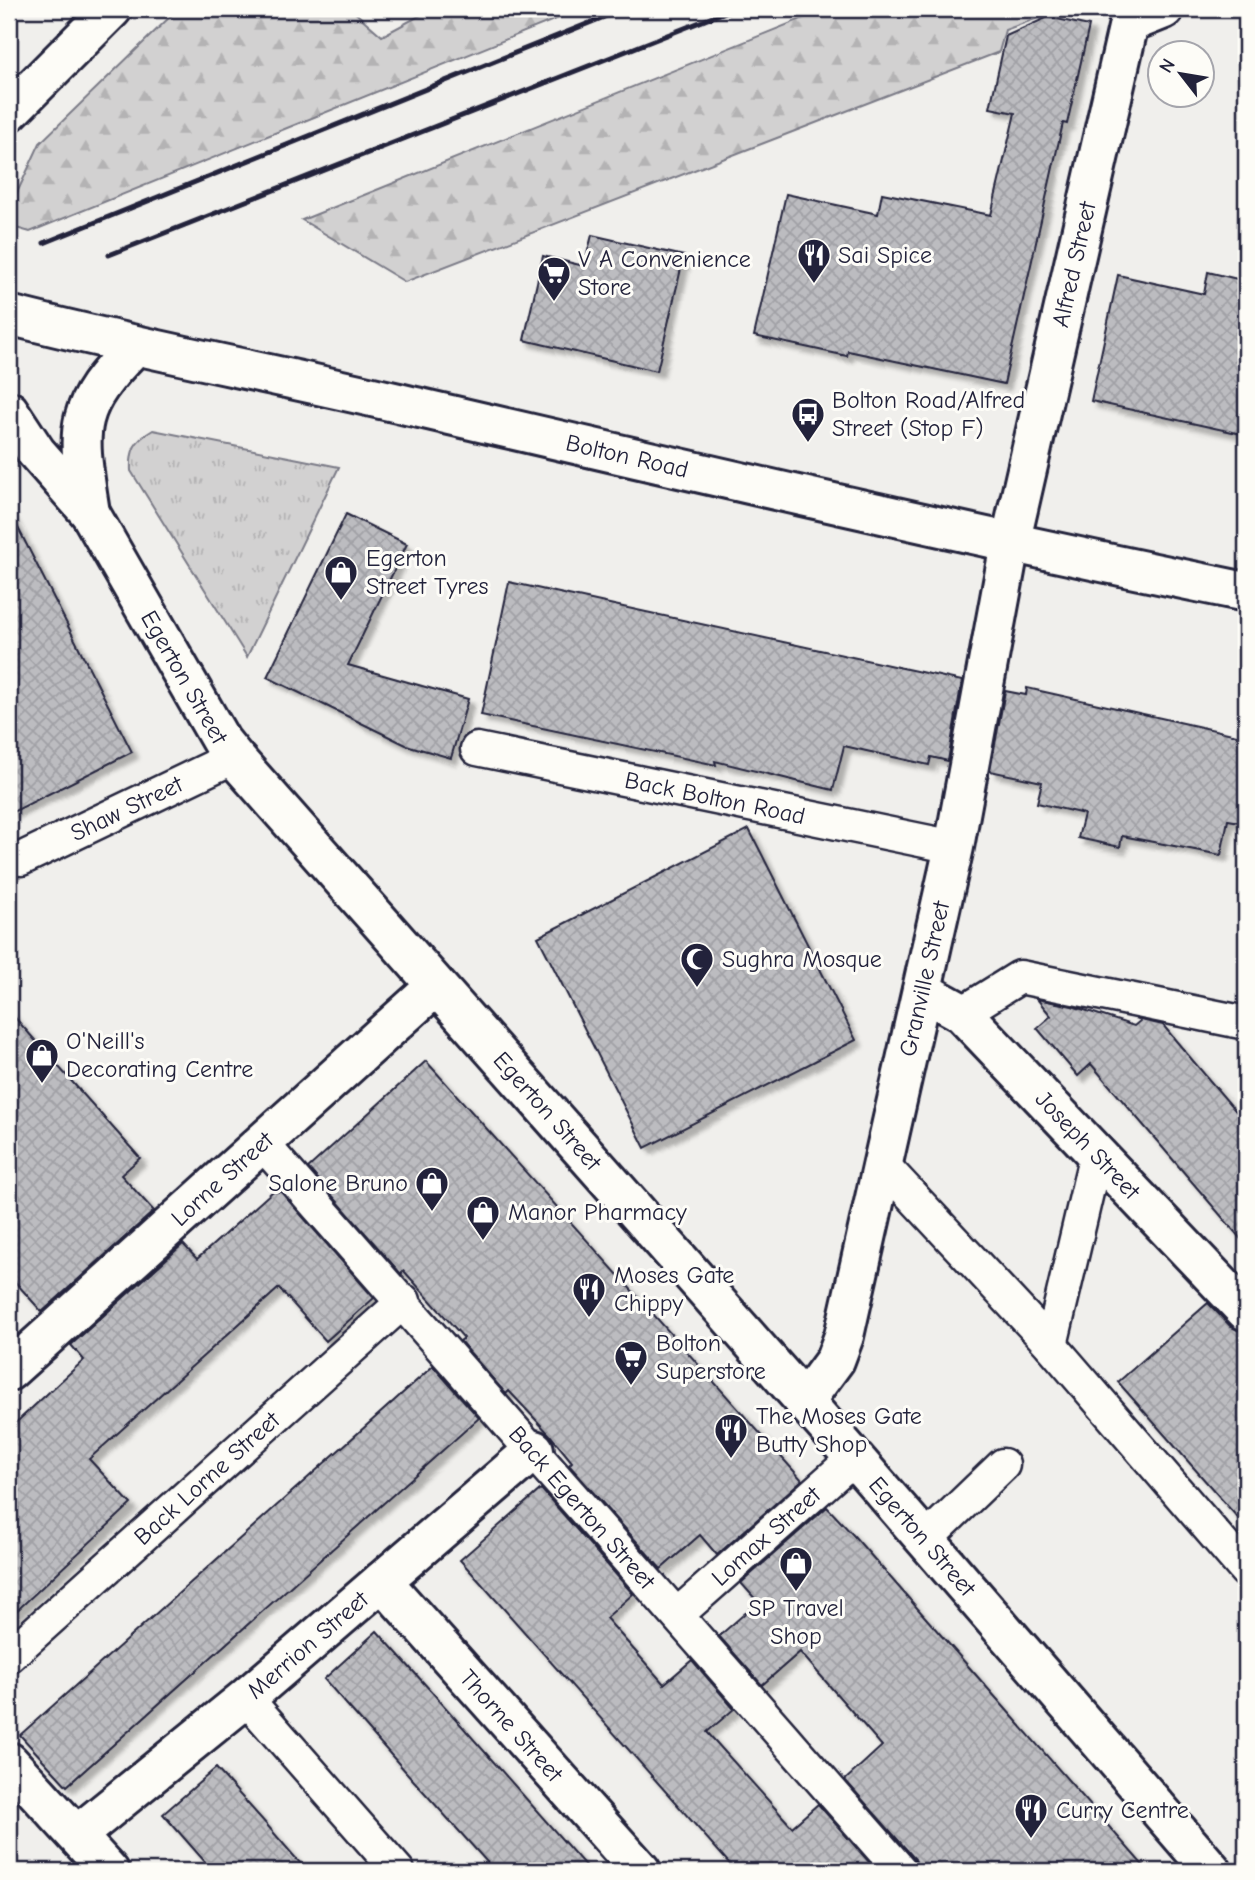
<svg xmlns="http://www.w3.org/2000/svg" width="1255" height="1880" viewBox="0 0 1255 1880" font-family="'Comic Neue',sans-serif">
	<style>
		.grass { fill: url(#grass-tufts); stroke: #7a7a86; stroke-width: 2 }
		.forest { fill: url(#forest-firs); stroke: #7a7a86; stroke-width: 2 }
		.building { fill: url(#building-cross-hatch); stroke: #22223b; stroke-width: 2; filter: url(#shadow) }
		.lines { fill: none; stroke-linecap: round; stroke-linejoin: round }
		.service-casing { stroke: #22223b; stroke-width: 37 }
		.minor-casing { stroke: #22223b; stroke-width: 44 }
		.tertiary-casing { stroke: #22223b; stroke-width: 44 }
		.primary-casing { stroke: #22223b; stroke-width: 44 }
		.service { stroke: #fdfcf7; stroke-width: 32 }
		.minor { stroke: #fdfcf7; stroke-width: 38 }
		.tertiary { stroke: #fdfcf7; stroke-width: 38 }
		.primary { stroke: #fdfcf7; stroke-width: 38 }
		.rail { stroke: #22223b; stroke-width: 5 }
		.labels { text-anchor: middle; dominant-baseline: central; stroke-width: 6; stroke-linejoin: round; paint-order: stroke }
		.poi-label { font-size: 24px; fill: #22223b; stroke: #fdfcf7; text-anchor: start }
		.street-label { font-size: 24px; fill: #22223b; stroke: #fdfcf7 }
	</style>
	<defs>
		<pattern id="grass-tufts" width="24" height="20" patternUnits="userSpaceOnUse" patternTransform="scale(1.75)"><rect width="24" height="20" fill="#d2d1d1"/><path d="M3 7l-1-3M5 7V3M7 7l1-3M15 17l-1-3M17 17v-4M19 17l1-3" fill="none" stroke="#b4b3b4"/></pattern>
		<pattern id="forest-firs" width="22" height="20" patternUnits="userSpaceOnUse" patternTransform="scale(1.75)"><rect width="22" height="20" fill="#d2d1d1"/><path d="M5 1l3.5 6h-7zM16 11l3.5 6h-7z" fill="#b4b3b4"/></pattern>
		<pattern id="building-cross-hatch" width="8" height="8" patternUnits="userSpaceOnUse" patternTransform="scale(1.75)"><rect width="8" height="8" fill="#bcbcc0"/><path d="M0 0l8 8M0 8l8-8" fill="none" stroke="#a1a1a6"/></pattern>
		<filter id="shadow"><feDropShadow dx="6" dy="6" stdDeviation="2" flood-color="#0004"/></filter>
	</defs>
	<rect width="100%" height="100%" fill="#f0efec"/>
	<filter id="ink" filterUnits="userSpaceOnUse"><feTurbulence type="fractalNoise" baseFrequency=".0143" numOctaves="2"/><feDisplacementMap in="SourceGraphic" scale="14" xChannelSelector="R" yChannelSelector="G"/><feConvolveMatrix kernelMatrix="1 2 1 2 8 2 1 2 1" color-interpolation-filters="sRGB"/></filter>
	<g filter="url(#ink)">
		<path class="grass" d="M153 430 339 467 247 657 131 471C130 450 134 441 153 430Z"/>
		<g class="forest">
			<polygon points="178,9 351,9 382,36 432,9 581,9 30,232 9,226 9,210 40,143"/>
			<polygon points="826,9 1063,9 1005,30 999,52 405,282 302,220"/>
		</g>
		<g class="building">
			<polygon points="1048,17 1089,26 1067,124 1063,123 1004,384 848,351 847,356 754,336 786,194 878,214 882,193 991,215 1015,113 990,108 1006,36"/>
			<polygon points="592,235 684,256 657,371 524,340 543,256 584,266"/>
			<polygon points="1208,272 1246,281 1246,435 1091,401 1118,275 1204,294"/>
			<polygon points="9,510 132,752 9,814"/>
			<polygon points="346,514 407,544 348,665 468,699 451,758 406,745 267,677"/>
			<polygon points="509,582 962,681 948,761 931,757 929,765 844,746 833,790 715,761 716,765 481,715"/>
			<polygon points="1027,688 1246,737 1246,823 1228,820 1221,855 1122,836 1120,847 1078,838 1084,814 1037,803 1042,782 990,771 1005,691 1026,695"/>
			<polygon points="749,829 856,1040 645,1148 538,937"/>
			<polygon points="1037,999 1072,1006 1134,1026 1141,1020 1163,1025 1177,1042 1246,1123 1246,1245 1091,1064 1078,1076 1037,1028 1051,1016"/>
			<polygon points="9,1011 140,1158 121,1175 154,1211 42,1312 9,1275"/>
			<polygon points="426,1061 802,1480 717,1555 700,1535 661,1569 569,1465 572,1462 550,1435 509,1391 506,1394 460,1341 464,1338 404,1271 401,1274 308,1168"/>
			<polygon points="273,1191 281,1192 374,1298 326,1341 279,1288 89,1459 131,1504 9,1618 9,1429 84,1360 71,1345 183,1244 197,1259"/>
			<polygon points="1208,1303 1231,1327 1246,1332 1246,1527 1118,1382"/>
			<polygon points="433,1366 479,1418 67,1786 20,1735"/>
			<polygon points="541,1489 633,1594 606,1618 664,1684 692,1660 734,1709 707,1732 792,1827 818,1804 877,1871 736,1871 480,1582 460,1560"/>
			<polygon points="827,1507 854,1536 1148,1871 919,1871 915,1859 845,1780 882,1746 800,1652 762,1685 719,1636 758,1602 741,1583"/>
			<polygon points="377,1631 431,1691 590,1871 495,1871 414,1781 324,1679"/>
			<polygon points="216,1768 267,1825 307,1871 213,1871 163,1814"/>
		</g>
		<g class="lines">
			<defs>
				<g id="service">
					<path id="s1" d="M477 749 954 847"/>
					<path id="s2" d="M21 859 234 757"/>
					<polyline points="962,1013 1020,977 1246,1023"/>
					<path id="s3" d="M262 1143 901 1871"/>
					<polyline points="883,1165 1051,1345 1246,1571"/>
					<polyline points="1051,1345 1096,1154"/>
					<polyline points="925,1540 1003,1465"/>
					<path id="s4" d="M677 1615 854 1458"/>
					<path id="s5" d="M9 1656 404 1301"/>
					<polyline points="246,1698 398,1871"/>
				</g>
				<g id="minor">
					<polyline points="9,112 112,9"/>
					<path id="s6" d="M922 991 962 1013 1246 1311"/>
					<path id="s7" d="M804 1402 835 1360 844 1336 954 847 1010 544 1129 23 1164 9"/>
					<path id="s8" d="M382 1581 641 1871"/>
					<polyline points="9,1762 109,1871"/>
					<path id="s9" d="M77 1835 246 1698 534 1450"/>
				</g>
				<g id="tertiary">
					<path id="s10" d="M9 1371 435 987"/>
				</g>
				<g id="primary">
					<path id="s11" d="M9 315C137 348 266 372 394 402 678 468 961 534 1246 592"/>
					<path id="s12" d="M9 411 36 452 90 513 221 741 234 757 844 1446 1212 1871"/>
					<path d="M90 513C77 428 71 411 134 347"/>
				</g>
			</defs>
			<use href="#service" class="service-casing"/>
			<use href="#minor" class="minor-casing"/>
			<use href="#tertiary" class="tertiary-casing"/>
			<use href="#primary" class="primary-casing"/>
			<use href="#service" class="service"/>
			<use href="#minor" class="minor"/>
			<use href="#tertiary" class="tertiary"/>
			<use href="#primary" class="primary"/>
			<g class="rail">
				<polyline points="44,243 624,9"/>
				<polyline points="109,255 733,9"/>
			</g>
		</g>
	</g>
	<defs>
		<symbol id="restaurant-pin" viewBox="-11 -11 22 30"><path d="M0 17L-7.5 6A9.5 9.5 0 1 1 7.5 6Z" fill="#22223b" stroke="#fdfcf7"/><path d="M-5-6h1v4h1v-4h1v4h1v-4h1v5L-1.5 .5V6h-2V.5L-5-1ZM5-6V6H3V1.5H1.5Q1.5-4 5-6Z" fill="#fff"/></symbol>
		<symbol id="supermarket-pin" viewBox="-11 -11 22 30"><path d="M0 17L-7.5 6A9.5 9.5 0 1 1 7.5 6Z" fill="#22223b" stroke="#fdfcf7"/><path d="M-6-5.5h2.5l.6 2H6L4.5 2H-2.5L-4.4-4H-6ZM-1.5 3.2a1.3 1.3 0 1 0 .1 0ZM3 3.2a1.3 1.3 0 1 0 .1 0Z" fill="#fff"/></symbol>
		<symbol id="bus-pin" viewBox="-11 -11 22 30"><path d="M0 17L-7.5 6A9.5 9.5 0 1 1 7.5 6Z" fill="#22223b" stroke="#fdfcf7"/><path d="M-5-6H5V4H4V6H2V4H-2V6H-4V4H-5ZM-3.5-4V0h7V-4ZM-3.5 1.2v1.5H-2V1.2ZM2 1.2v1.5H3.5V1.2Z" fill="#fff"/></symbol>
		<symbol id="shop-pin" viewBox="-11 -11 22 30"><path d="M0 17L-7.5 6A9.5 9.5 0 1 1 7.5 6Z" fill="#22223b" stroke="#fdfcf7"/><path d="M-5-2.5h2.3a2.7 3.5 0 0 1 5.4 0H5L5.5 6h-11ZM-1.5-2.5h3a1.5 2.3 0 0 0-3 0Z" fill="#fff"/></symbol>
		<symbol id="mosque-pin" viewBox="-11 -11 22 30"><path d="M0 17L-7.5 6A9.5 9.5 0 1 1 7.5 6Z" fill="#22223b" stroke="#fdfcf7"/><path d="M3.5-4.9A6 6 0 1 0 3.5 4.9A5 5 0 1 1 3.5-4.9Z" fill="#fff"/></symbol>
	</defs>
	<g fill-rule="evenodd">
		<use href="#restaurant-pin" x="795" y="236" width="38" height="52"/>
		<use href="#supermarket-pin" x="535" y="254" width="38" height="52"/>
		<use href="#bus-pin" x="789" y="395" width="38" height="52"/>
		<use href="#shop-pin" x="322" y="553" width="38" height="52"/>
		<use href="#mosque-pin" x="678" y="940" width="38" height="52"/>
		<use href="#shop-pin" x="23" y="1036" width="38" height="52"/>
		<use href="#shop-pin" x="413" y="1164" width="38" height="52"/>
		<use href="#shop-pin" x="464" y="1193" width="38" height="52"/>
		<use href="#restaurant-pin" x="570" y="1270" width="38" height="52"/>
		<use href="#supermarket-pin" x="612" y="1338" width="38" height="52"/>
		<use href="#restaurant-pin" x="712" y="1411" width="38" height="52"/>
		<use href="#shop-pin" x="777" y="1544" width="38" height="52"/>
		<use href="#restaurant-pin" x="1012" y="1791" width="38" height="52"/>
	</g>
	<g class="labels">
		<g class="poi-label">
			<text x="838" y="255">Sai Spice</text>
			<text x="578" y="259">V A Convenience<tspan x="578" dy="28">Store</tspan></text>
			<text x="832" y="400">Bolton Road/Alfred<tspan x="832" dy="28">Street (Stop F)</tspan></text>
			<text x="366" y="558">Egerton<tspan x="366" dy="28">Street Tyres</tspan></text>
			<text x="722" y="959">Sughra Mosque</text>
			<text x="66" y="1041">O'Neill's<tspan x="66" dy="28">Decorating Centre</tspan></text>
			<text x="408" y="1183" text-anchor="end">Salone Bruno</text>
			<text x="508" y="1212">Manor Pharmacy</text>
			<text x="614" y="1275">Moses Gate<tspan x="614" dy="28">Chippy</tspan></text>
			<text x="656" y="1343">Bolton<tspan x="656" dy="28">Superstore</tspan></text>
			<text x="756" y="1416">The Moses Gate<tspan x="756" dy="28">Butty Shop</tspan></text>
			<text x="796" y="1608" text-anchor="middle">SP Travel<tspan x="796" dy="28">Shop</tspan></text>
			<text x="1056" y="1810">Curry Centre</text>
		</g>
		<g class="street-label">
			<text stroke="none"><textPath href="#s7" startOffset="1174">Alfred Street</textPath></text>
			<text stroke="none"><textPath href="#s11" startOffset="634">Bolton Road</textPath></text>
			<text stroke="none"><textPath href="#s12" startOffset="320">Egerton Street</textPath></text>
			<text stroke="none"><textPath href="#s1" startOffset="243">Back Bolton Road</textPath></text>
			<text stroke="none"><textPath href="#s2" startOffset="117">Shaw Street</textPath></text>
			<text stroke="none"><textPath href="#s7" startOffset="444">Granville Street</textPath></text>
			<text stroke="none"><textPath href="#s12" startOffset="887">Egerton Street</textPath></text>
			<text stroke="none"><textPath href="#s6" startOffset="228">Joseph Street</textPath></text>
			<text stroke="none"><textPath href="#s10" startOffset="287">Lorne Street</textPath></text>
			<text stroke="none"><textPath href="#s5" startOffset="266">Back Lorne Street</textPath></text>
			<text stroke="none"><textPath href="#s3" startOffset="485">Back Egerton Street</textPath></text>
			<text stroke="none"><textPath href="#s4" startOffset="119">Lomax Street</textPath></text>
			<text stroke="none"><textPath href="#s12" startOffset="1454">Egerton Street</textPath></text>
			<text stroke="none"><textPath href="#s9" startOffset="299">Merrion Street</textPath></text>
			<text stroke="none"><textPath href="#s8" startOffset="194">Thorne Street</textPath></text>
		</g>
	</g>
	<rect width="1255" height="1880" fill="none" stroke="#fdfcf7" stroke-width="35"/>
	<rect x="18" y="18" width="1220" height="1845" fill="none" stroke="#22223b" stroke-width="2.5" filter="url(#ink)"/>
	<g transform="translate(1181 74) rotate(301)"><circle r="33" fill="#fdfcf7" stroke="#a5a5ac" stroke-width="2"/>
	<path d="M0-5L12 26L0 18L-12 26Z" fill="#22223b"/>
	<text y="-10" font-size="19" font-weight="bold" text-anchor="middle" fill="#22223b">N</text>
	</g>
</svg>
